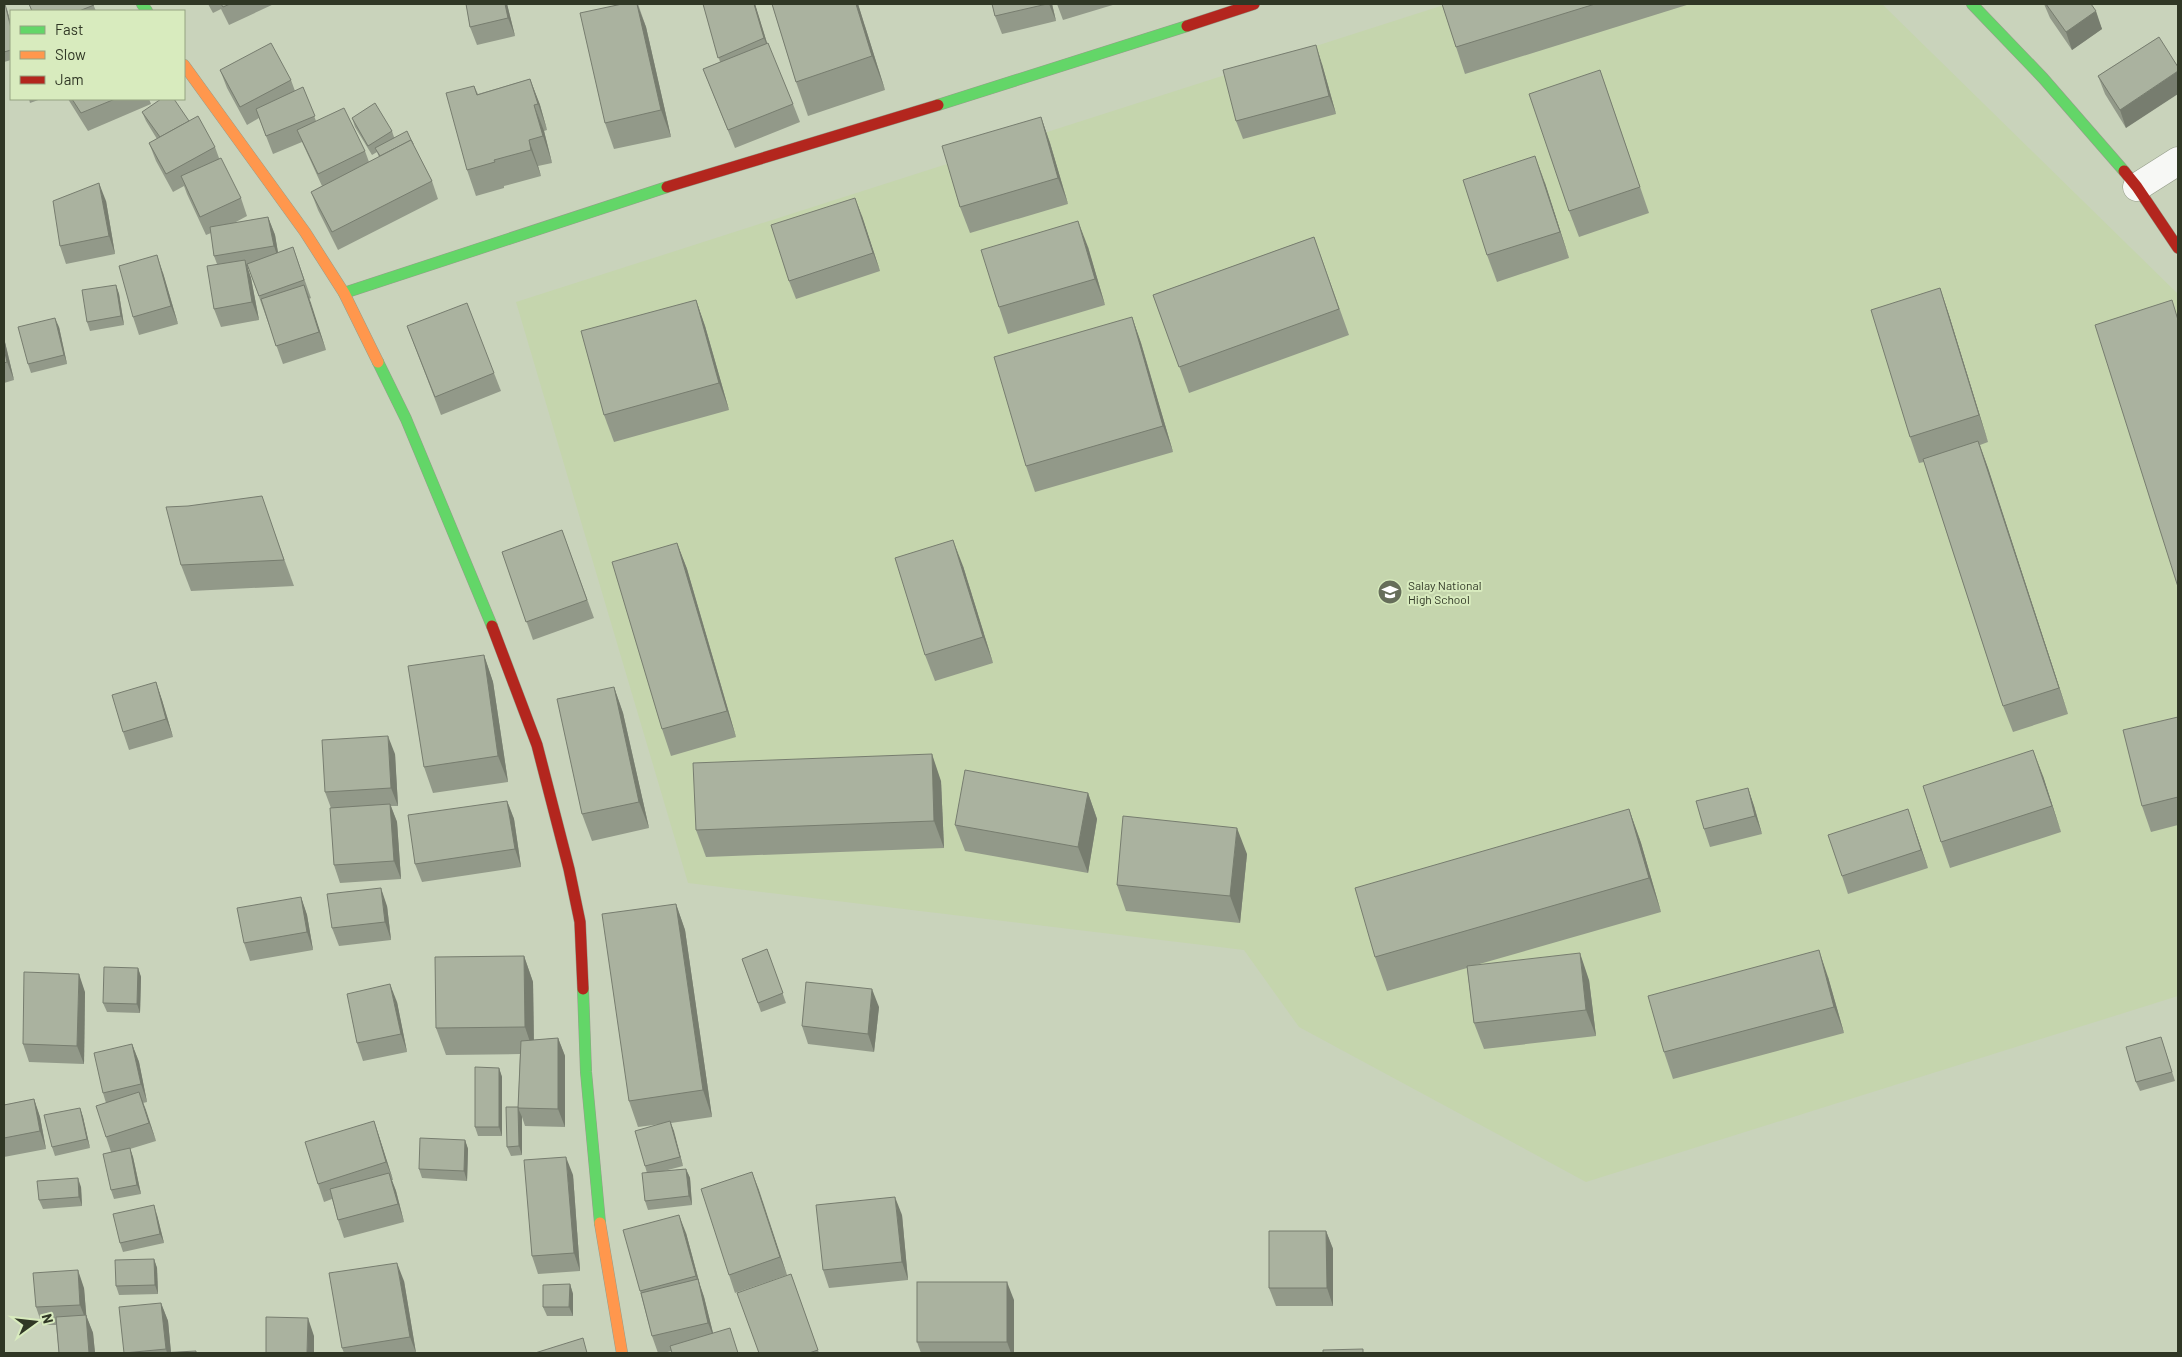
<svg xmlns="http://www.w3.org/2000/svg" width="2182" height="1357" viewBox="0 0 2182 1357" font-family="Barlow,sans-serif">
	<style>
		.built { fill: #c5d5ad }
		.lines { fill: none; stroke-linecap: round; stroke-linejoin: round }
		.street-casing { stroke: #959d8a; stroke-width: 29 }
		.fast-casing { stroke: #959d8a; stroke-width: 12 }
		.slow-casing { stroke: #959d8a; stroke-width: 12 }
		.jam-casing { stroke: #959d8a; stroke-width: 12 }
		.street { stroke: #f7f8f5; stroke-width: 28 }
		.fast { stroke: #63d668; stroke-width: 11 }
		.slow { stroke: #ff974d; stroke-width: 11 }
		.jam { stroke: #b3261e; stroke-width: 11 }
		.wall { fill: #929989 }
		.shaded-wall { fill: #777d6f }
		.building { fill: #aab29f; stroke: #777d6f }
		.labels { text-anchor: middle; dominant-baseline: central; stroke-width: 4; stroke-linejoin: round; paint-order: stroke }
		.poi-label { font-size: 12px; fill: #303725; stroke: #d8ebbe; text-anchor: start }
	</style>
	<rect width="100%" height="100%" fill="#c9d3bb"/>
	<polygon class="built" points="1447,4 1882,4 2178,294 2178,996 1586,1182 1299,1027 1244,950 688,883 516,302"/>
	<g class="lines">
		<defs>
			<polyline id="street" points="2137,187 2178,161"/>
			<g id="fast">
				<polyline points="142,4 147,11"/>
				<polyline points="1972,4 2043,78 2124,171"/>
				<polyline points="938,105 1187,26"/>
				<polyline points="344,293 667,187"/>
				<polyline points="378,362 406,419 492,626"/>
				<polyline points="583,989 586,1072 600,1223"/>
			</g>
			<g id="slow">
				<polyline points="184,65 305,232 344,293 378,362"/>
				<polyline points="600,1223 622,1353"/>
			</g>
			<g id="jam">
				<polyline points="1187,26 1254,4"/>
				<polyline points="2124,171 2137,187 2178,248"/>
				<polyline points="667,187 938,105"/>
				<polyline points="492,626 537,745 569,869 580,922 583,989"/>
			</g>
		</defs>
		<use href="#street" class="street-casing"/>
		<use href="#fast" class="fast-casing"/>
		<use href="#slow" class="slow-casing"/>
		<use href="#jam" class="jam-casing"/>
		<use href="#street" class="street"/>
		<use href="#fast" class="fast"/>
		<use href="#slow" class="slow"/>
		<use href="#jam" class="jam"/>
	</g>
	<g class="wall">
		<polygon points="4,4 7,9 11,24 11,60 4,62"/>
		<polygon points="29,4 93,4 96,11 32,11"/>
		<polygon points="208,4 274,4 229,25 221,9 213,13"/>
		<polygon points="466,4 507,4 515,36 477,45 470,27"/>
		<polygon points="622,4 638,4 646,27 671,137 614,149 605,123"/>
		<polygon points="703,4 755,4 767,43 793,104 800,122 735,148 703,69 720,62"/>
		<polygon points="772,4 858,4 885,90 808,116 796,82"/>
		<polygon points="992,4 1052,4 1056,21 1002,34 995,16"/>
		<polygon points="1057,4 1116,4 1063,20"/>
		<polygon points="1442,4 1690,4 1465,74 1456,47"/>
		<polygon points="2044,4 2091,4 2102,29 2072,50 2050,18"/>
		<polygon points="2159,37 2126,128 2105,94 2098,76"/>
		<polygon points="1322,64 1336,114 1243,139 1236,121"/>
		<polygon points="220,70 291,80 295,91 303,87 316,121 365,151 369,162 379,157 377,152 372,155 355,127 352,118 392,131 394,137 413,144 432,181 438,199 338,250 318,210 311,192 322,186 302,142 273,154 259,118 247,125 227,88"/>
		<polygon points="1600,70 1649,213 1579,237 1569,211"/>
		<polygon points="530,79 540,105 547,130 544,131 552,163 538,166 541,176 504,186 504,188 476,196 467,170 474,86 478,94"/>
		<polygon points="29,99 41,99 30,103"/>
		<polygon points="68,99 149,99 151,104 88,131"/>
		<polygon points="142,112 189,121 215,147 219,158 241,198 247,216 234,223 268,217 275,235 278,253 293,247 311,298 309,299 326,350 283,364 249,269 248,269 251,278 259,320 221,327 214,309 217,264 214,256 211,233 206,235 187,194 184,186 173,192 156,161 149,143 157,139 146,121"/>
		<polygon points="1041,117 1050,143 1068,204 970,233 960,207"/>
		<polygon points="1545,183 1569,258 1497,282 1487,255"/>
		<polygon points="106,201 115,254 66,264 60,246"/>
		<polygon points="862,216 880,271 796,299 789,281"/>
		<polygon points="1314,237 1349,335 1189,393 1153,295"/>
		<polygon points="1088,247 1105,305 1008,334 999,307"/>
		<polygon points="163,273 178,324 139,335 133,317"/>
		<polygon points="116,285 119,294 124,325 90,331 87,322"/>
		<polygon points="1940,288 1949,315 1988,442 1980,445 1988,468 2068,714 2013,732 2003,706 1924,462 1919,463 1910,437"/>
		<polygon points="696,300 705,326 729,410 614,442 604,415"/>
		<polygon points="1132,317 1141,343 1173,452 1035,492 1026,466"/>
		<polygon points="407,326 494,373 501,391 441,415"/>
		<polygon points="59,327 67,364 31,373 28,364"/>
		<polygon points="4,338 14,380 4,383"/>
		<polygon points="271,523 294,586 191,591 181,565"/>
		<polygon points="562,530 594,618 533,640 502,552"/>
		<polygon points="677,543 687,569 736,737 671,756 662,729"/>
		<polygon points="963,566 993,663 935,681 925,655"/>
		<polygon points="484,655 493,682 508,782 433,793 424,767"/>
		<polygon points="156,682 162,700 173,737 129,750 123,732"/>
		<polygon points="614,687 623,713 649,828 592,841 582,814"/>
		<polygon points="2178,717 2178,825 2151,832 2142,806"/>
		<polygon points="395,754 398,806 391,806 397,822 401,879 340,883 334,865 331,808 325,792"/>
		<polygon points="2043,776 2061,832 1950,868 1941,842"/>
		<polygon points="941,781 944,848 706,857 696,830"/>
		<polygon points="1748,788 1754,806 1762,834 1710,847 1704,829"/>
		<polygon points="1088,793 1097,819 1088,873 965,851 955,825"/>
		<polygon points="507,801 514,819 521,867 422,882 415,864"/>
		<polygon points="1629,809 1641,843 1661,912 1476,965 1589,980 1596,1036 1484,1049 1474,1023 1467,968 1387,991 1375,957"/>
		<polygon points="1914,827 1928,868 1848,894 1842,876"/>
		<polygon points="1247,854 1240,923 1126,911 1117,885"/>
		<polygon points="301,897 307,915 313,950 250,961 244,943"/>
		<polygon points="676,904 685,930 712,1117 671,1123 683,1166 664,1171 686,1169 690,1178 692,1205 648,1210 645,1201 647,1173 645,1166 661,1124 638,1127 629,1101"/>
		<polygon points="387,906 391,940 339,946 332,928"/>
		<polygon points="767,949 786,1003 761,1012 742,959"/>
		<polygon points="524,956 533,982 534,1040 558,1038 565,1056 565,1127 525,1126 522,1117 522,1155 511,1156 507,1147 518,1107 520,1054 446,1055 436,1028"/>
		<polygon points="138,968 141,977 140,1013 107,1012 103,1003"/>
		<polygon points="1828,977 1844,1033 1673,1079 1664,1052"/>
		<polygon points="85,992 84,1064 29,1062 23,1044"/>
		<polygon points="397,1002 407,1052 363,1061 357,1043"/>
		<polygon points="879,1007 874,1052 808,1044 802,1026"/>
		<polygon points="2161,1037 2175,1081 2140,1091 2136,1082"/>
		<polygon points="132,1044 139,1062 147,1102 143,1103 156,1141 130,1149 133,1157 141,1194 114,1199 111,1190 111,1152 106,1137 106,1103 103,1093"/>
		<polygon points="499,1068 502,1077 502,1136 478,1136 475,1127"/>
		<polygon points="34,1099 40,1117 46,1149 4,1157 4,1105"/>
		<polygon points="80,1108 83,1117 90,1148 55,1156 52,1147"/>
		<polygon points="374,1121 393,1180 392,1180 396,1191 404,1222 344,1238 338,1220 332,1199 324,1202 318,1184"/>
		<polygon points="465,1140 468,1149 467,1181 422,1178 419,1169"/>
		<polygon points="752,1172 787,1275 735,1293 729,1275"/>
		<polygon points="573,1175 580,1271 538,1274 532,1256"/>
		<polygon points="81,1187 82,1206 43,1209 39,1200"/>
		<polygon points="157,1215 164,1243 123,1252 120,1243"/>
		<polygon points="902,1215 908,1280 829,1288 823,1270"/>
		<polygon points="1326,1231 1333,1249 1333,1306 1276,1306 1269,1288"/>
		<polygon points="686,1233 700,1285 704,1297 713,1333 736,1346 672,1351 663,1353 658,1353 652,1336 640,1291"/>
		<polygon points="154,1259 157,1268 158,1294 119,1295 116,1286"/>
		<polygon points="791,1274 819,1353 759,1353"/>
		<polygon points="404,1281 416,1353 344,1353 342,1348"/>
		<polygon points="570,1284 573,1294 573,1316 547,1316 543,1307"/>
		<polygon points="84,1288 86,1315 93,1333 95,1353 59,1353 56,1325 42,1325 36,1307"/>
		<polygon points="1014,1300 1014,1353 921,1353 917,1342"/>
		<polygon points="161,1303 168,1321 171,1353 197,1353 124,1353"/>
	</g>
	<g class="shaded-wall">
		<polygon points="5,4 11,24 11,28"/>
		<polygon points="505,4 507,4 515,36 508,18"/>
		<polygon points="637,4 646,27 671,137 661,110"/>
		<polygon points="754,4 755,4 771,56 764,38"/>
		<polygon points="856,4 858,4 885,90 872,56"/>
		<polygon points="1049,4 1052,4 1056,21"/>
		<polygon points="2096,11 2102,29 2072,50 2066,32"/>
		<polygon points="1316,45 1322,64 1336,114 1329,96"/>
		<polygon points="2178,71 2178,94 2126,128 2120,110"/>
		<polygon points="530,79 540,105 547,130 538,104"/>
		<polygon points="534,105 544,131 552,163 543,136"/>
		<polygon points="1041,117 1050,143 1068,204 1058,178"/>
		<polygon points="529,140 538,166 541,176 531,150"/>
		<polygon points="1535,156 1545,183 1569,258 1560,232"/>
		<polygon points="99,183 106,201 115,254 109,236"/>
		<polygon points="855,198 862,216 880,271 873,253"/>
		<polygon points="268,217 275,235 280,264 274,246"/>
		<polygon points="1078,221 1088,247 1105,305 1095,279"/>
		<polygon points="157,255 163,273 178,324 171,306"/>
		<polygon points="245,260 251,278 259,320 252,302"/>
		<polygon points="116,285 119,294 124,325 121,316"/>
		<polygon points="304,285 311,303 326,350 319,332"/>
		<polygon points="1940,288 1949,315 1988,442 1979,415"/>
		<polygon points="696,300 705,326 729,410 719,383"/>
		<polygon points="1132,317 1141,343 1173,452 1163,426"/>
		<polygon points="55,318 59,327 67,364 64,355"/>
		<polygon points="4,338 14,380 7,362 4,348"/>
		<polygon points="1978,441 1988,468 2068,714 2059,688"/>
		<polygon points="953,540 963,566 993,663 983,637"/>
		<polygon points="677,543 687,569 736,737 727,711"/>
		<polygon points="484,655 493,682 508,782 498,756"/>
		<polygon points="156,682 162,700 173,737 166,719"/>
		<polygon points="614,687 623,713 649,828 639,802"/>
		<polygon points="388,736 395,754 398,806 391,788"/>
		<polygon points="2033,750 2043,776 2061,832 2052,806"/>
		<polygon points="932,754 941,781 944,848 934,821"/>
		<polygon points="1748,788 1754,806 1762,834 1755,816"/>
		<polygon points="1088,793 1097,819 1088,873 1078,847"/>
		<polygon points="507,801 514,819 521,867 515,849"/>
		<polygon points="390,804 397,822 401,879 394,861"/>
		<polygon points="1629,809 1641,843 1661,912 1649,878"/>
		<polygon points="1908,809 1914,827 1928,868 1921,850"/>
		<polygon points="1237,828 1247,854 1240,923 1230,896"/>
		<polygon points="381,888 387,906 391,940 385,922"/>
		<polygon points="301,897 307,915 313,950 307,932"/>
		<polygon points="676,904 685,930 712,1117 703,1090"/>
		<polygon points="1819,950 1828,977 1844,1033 1834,1007"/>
		<polygon points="1580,953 1589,980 1596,1036 1586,1010"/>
		<polygon points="524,956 533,982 534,1054 525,1027"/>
		<polygon points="138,968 141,977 140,1013 137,1004"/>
		<polygon points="79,974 85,992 84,1064 77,1046"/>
		<polygon points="390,984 397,1002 407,1052 401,1034"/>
		<polygon points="872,989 879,1007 874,1052 868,1034"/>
		<polygon points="4,1000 5,1026 4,1023"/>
		<polygon points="558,1038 565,1056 565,1127 558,1109"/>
		<polygon points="132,1044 139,1062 147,1102 141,1084"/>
		<polygon points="499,1068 502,1077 502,1136 499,1127"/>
		<polygon points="139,1092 146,1110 156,1141 149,1123"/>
		<polygon points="34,1099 40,1117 46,1149 40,1131"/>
		<polygon points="80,1108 83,1117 90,1148 87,1139"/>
		<polygon points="518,1108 522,1117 522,1155 519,1146"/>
		<polygon points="374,1121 380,1139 393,1180 386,1162"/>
		<polygon points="670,1121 674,1131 683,1166 680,1157"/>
		<polygon points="465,1140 468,1149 467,1181 464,1171"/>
		<polygon points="130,1148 133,1157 141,1194 137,1185"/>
		<polygon points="566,1157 573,1175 580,1271 574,1253"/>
		<polygon points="686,1169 690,1178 692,1205 689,1196"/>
		<polygon points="752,1172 759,1190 787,1275 780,1257"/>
		<polygon points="389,1173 396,1191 404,1222 398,1204"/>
		<polygon points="78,1178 81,1187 82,1206 79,1197"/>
		<polygon points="895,1197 902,1215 908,1280 902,1262"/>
		<polygon points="154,1205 157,1215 164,1243 160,1234"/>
		<polygon points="679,1215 686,1233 700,1285 704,1297 715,1341 708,1323 699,1286 696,1276"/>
		<polygon points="1326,1231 1333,1249 1333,1306 1327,1288"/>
		<polygon points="154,1259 157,1268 158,1294 155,1285"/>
		<polygon points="397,1263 404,1281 416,1353 410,1337"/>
		<polygon points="78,1270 84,1288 87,1323 80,1305"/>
		<polygon points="1007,1282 1014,1300 1014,1353 1011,1353 1007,1342"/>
		<polygon points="570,1284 573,1294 573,1316 569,1307"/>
		<polygon points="161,1303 168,1321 171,1353 167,1353 166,1349"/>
		<polygon points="86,1315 93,1333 95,1353 89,1353"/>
		<polygon points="308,1318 314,1336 314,1353 307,1353"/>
	</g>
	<g class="building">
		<polygon points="4,4 5,4 11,28 11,50 4,52"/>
		<polygon points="29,4 93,4 94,5 79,11 32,11"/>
		<polygon points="221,4 230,4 223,7"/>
		<polygon points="466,4 505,4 508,18 470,27"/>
		<polygon points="622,4 637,4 661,110 605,123 580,13"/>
		<polygon points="703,4 754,4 764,38 718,58"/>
		<polygon points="772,4 856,4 872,56 796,82"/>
		<polygon points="992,4 1047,4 995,16"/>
		<polygon points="1442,4 1595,4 1456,47"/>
		<polygon points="2046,4 2091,4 2096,11 2066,32"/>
		<polygon points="2159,37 2178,67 2178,71 2120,110 2098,76"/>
		<polygon points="271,43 291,80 240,107 220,70"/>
		<polygon points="768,43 793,104 728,130 703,69"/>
		<polygon points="1316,45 1329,96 1236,121 1223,70"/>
		<polygon points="1600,70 1640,187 1569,211 1529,94"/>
		<polygon points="530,79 538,104 534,105 543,136 529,140 531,150 494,160 495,162 467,170 446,93 474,86 477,95"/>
		<polygon points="303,87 315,116 266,136 256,109"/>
		<polygon points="72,99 115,99 81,113"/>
		<polygon points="161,99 174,99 189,121 160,137 142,112"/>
		<polygon points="375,103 392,131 368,146 352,118"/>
		<polygon points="344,108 365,151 318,174 297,130"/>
		<polygon points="198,116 215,147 166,174 149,143"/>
		<polygon points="1041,117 1058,178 960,207 942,146"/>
		<polygon points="407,131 413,144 411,140 380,156 375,148"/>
		<polygon points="411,140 432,181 332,232 311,192"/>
		<polygon points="1535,156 1560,232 1487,255 1463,180"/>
		<polygon points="221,158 241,198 200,217 181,176"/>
		<polygon points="99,183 109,236 60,246 53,201"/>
		<polygon points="855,198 873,253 789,281 771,225"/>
		<polygon points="268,217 274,246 214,256 210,227"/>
		<polygon points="1078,221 1095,279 999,307 981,250"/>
		<polygon points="1314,237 1339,309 1179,367 1153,295"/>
		<polygon points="293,247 304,280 259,296 247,264"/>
		<polygon points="157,255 171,306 133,317 119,266"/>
		<polygon points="245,260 252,302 214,309 207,266"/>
		<polygon points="116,285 121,316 87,322 82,290"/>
		<polygon points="304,285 319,332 276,346 261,299"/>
		<polygon points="1940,288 1979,415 1910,437 1871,310"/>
		<polygon points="696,300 719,383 604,415 581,331"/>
		<polygon points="2172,300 2178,320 2178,587 2095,325"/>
		<polygon points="467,303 494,373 435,397 407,326"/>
		<polygon points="1132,317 1163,426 1026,466 994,357"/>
		<polygon points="55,318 64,355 28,364 18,327"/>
		<polygon points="4,348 7,362 4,363"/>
		<polygon points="1978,441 2059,688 2003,706 1923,459"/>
		<polygon points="262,496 284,560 181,565 166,507 188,506"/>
		<polygon points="562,530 587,600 526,622 502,552"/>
		<polygon points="953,540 983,637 925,655 895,558"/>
		<polygon points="677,543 727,711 662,729 612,562"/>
		<polygon points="484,655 498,756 424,767 408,666"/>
		<polygon points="156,682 166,719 123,732 112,695"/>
		<polygon points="614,687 639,802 582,814 557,699"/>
		<polygon points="2178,717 2178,797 2142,806 2123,730"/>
		<polygon points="388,736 391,788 325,792 322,740"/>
		<polygon points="2033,750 2052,806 1941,842 1923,786"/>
		<polygon points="932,754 934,821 696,830 693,763"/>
		<polygon points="965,770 1088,793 1078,847 955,825"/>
		<polygon points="1748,788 1755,816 1704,829 1696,801"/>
		<polygon points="507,801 515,849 415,864 408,815"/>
		<polygon points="390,804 394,861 334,865 330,808"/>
		<polygon points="1629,809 1649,878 1375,957 1355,888"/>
		<polygon points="1908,809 1921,850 1842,876 1828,835"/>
		<polygon points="1123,816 1237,828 1230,896 1117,885"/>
		<polygon points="381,888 385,922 332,928 327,894"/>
		<polygon points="301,897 307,932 244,943 237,908"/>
		<polygon points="676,904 703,1090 629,1101 602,914"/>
		<polygon points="767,949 783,993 758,1003 742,959"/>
		<polygon points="1819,950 1834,1007 1664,1052 1648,996"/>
		<polygon points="1580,953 1586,1010 1474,1023 1467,966"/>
		<polygon points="524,956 525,1027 436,1028 435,957"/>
		<polygon points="104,967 138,968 137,1004 103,1003"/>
		<polygon points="24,972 79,974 77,1046 23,1044"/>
		<polygon points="806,982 872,989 868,1034 802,1026"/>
		<polygon points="390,984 401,1034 357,1043 347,994"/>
		<polygon points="2161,1037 2172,1072 2136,1082 2126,1047"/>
		<polygon points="558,1038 558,1109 518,1108 521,1041"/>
		<polygon points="132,1044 141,1084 103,1093 94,1053"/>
		<polygon points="475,1067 499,1068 499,1127 475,1127"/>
		<polygon points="139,1092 149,1123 106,1137 96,1106"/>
		<polygon points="34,1099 40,1131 4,1138 4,1105"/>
		<polygon points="506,1107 518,1107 519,1146 507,1147"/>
		<polygon points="80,1108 87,1139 52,1147 44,1115"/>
		<polygon points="374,1121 386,1162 318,1184 305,1142"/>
		<polygon points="670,1121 680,1157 645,1166 635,1131"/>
		<polygon points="420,1138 465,1140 464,1171 419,1169"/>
		<polygon points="130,1148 137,1185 111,1190 103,1154"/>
		<polygon points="566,1157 574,1253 532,1256 524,1160"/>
		<polygon points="686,1169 689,1196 645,1201 642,1173"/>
		<polygon points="752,1172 780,1257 729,1275 701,1189"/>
		<polygon points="389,1173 398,1204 338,1220 330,1189"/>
		<polygon points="78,1178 79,1197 39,1200 37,1181"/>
		<polygon points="895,1197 902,1262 823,1270 816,1205"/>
		<polygon points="154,1205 160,1234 120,1243 113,1214"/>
		<polygon points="679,1215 696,1276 640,1291 623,1230"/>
		<polygon points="1269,1231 1326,1231 1327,1288 1269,1288"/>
		<polygon points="154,1259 155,1285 116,1286 115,1260"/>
		<polygon points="397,1263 410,1337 342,1348 329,1273"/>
		<polygon points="78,1270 80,1305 36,1307 33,1273"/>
		<polygon points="791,1274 818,1350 809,1353 759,1353 737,1293"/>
		<polygon points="698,1279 708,1323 652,1336 641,1293"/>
		<rect x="917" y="1282" width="90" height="60"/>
		<polygon points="570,1284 569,1307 543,1307 543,1285"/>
		<polygon points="161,1303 166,1349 124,1353 119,1307"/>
		<polygon points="86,1315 89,1353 59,1353 56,1317"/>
		<polygon points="266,1317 308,1318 307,1353 266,1353"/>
		<polygon points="730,1328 738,1353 672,1353 670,1346"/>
		<polygon points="583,1338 587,1353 535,1353"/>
		<polygon points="1363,1349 1363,1353 1323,1353 1323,1350"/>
		<polygon points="196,1351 196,1353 160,1353"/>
	</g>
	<defs>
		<symbol id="school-disc" viewBox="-11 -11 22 22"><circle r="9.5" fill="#666e5a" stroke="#d8ebbe"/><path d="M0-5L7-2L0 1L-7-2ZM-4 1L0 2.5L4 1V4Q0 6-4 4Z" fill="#fff"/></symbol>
	</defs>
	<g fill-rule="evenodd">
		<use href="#school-disc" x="1376" y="578" width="28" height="28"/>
	</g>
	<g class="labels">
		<g class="poi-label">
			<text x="1408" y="585">Salay National<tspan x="1408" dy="14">High School</tspan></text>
		</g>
	</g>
	<rect width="2182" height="1357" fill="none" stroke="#303725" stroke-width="10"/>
	<rect x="10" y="10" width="175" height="90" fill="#d8ebbe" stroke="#95a381"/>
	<rect x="20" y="26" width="25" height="8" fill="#63d668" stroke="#95a381"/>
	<text x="55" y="35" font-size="15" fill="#303725">Fast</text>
	<rect x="20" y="51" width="25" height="8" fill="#ff974d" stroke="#95a381"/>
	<text x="55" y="60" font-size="15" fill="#303725">Slow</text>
	<rect x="20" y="76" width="25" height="8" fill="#b3261e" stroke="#95a381"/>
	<text x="55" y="85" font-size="15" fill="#303725">Jam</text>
	<g transform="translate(35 1322) rotate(75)" stroke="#d8ebbe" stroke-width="4" paint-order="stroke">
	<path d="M0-4L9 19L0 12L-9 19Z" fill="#303725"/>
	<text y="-8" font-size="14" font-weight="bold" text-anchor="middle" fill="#303725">N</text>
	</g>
</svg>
